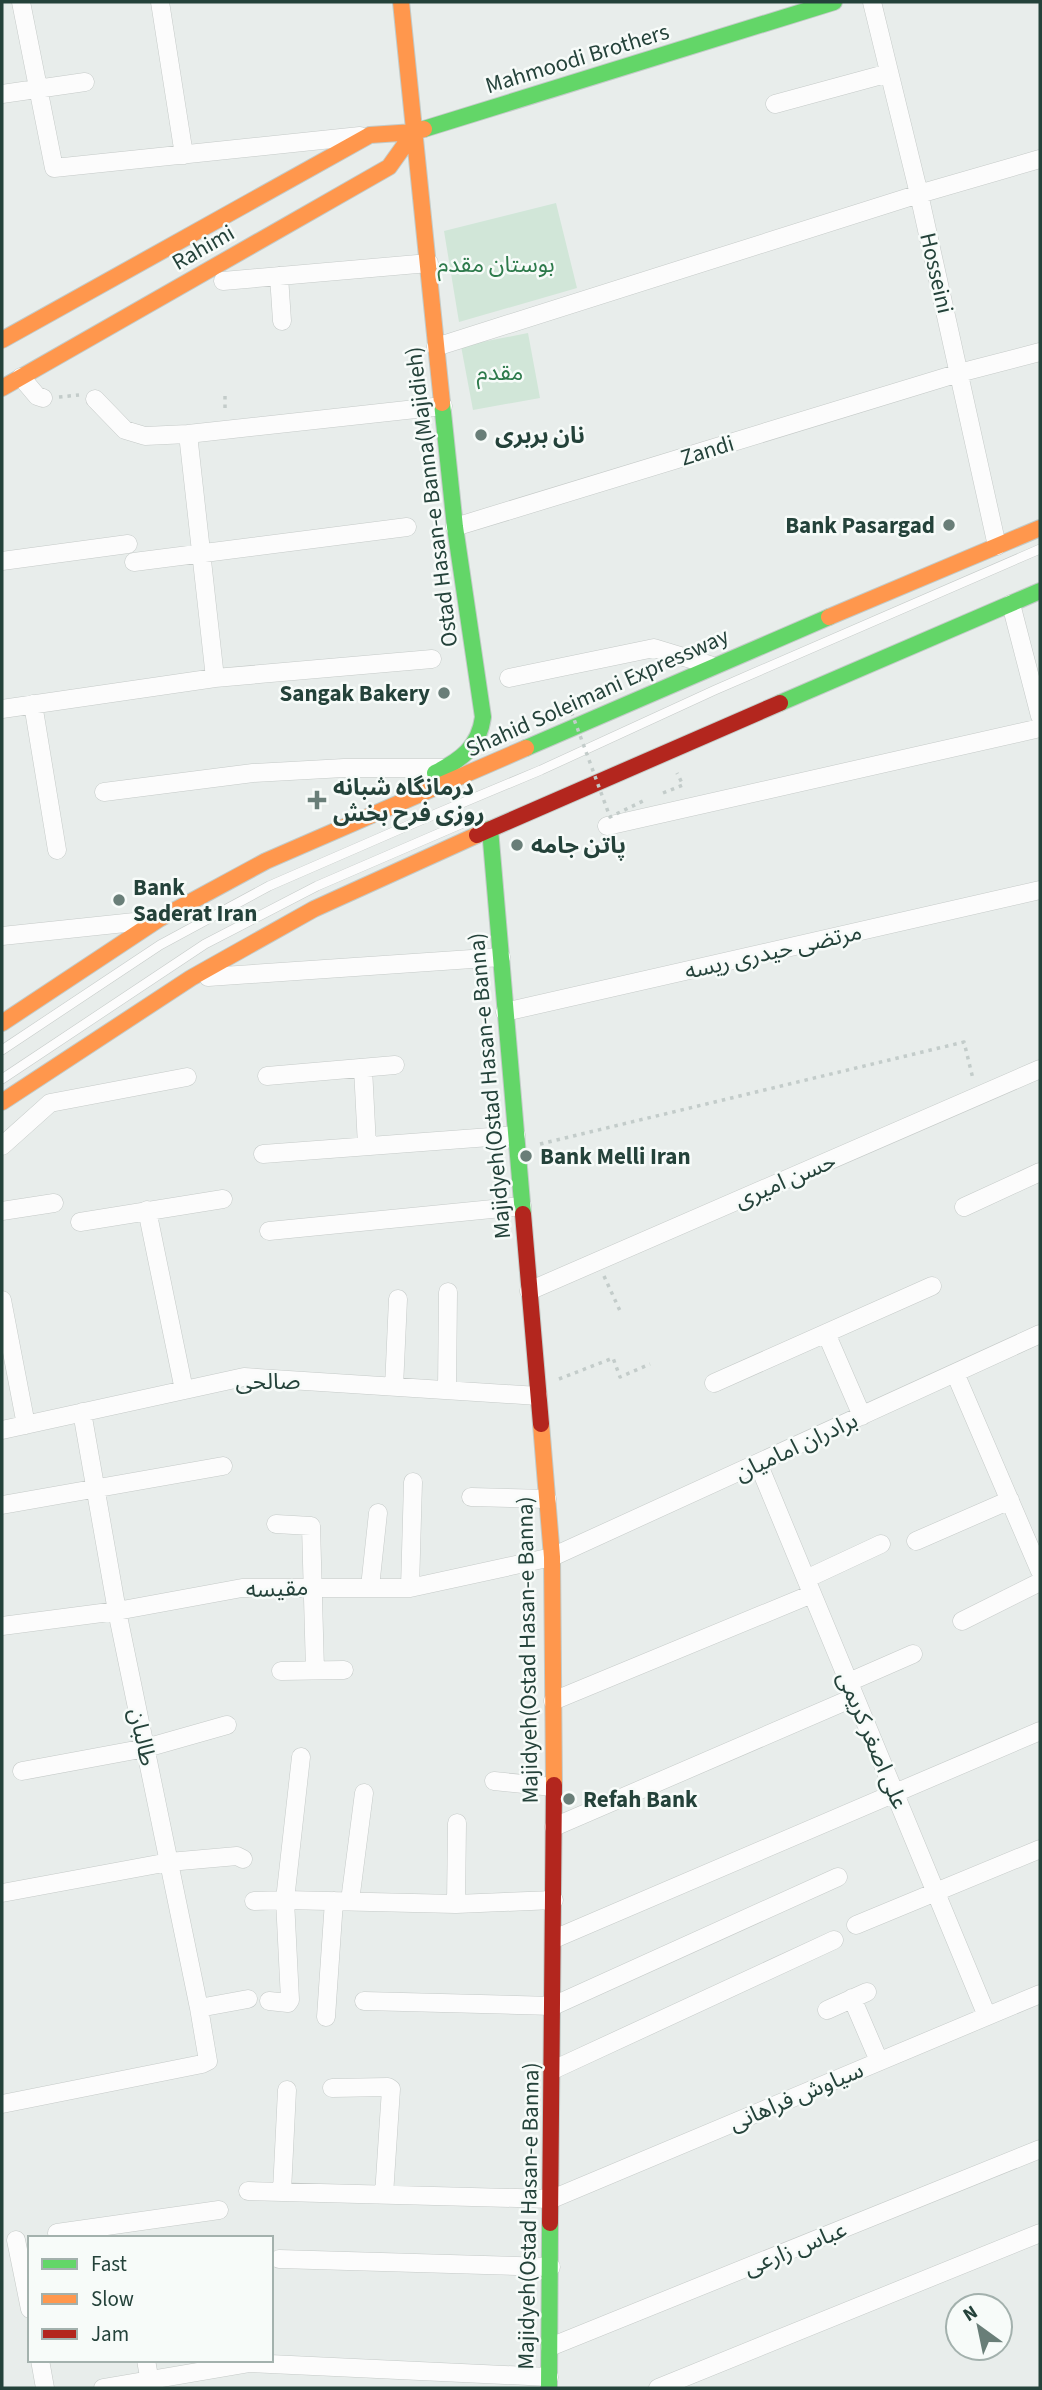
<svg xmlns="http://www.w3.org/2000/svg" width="1042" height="2390" viewBox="0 0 1042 2390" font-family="'Source Sans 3','Noto Sans Arabic',sans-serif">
<rect width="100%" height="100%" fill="#e8edeb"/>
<path fill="#d1e6d8" d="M556 203 577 288 459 322 444 231Z
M528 333 540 398 473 410 461 346Z"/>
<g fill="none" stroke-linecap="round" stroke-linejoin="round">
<g stroke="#c5cac8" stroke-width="10">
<path id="lane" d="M2 1050 160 945 269 886 407 826 541 770 715 690 1040 549
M2 1079 205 944 317 886 477 817"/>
</g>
<g stroke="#c5cac8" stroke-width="19">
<path id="street" d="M21 2 54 168 360 136
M160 2 184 155
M872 2 919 194 997 546
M2 94 85 82
M775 104 889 73
M279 276 282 321
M223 281 429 263
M436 347 919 194 1040 159
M21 377 37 396 43 398
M95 399 125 430 145 436 188 434 443 406
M188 434 215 678
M455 527 959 373 1040 352
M2 561 128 544
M134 562 407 527
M1011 604 1040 716
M509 678 654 648 710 665
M33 704 57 850
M2 709 215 678 432 659
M104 792 253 773 344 768H445
M607 826 1040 728
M2 936 144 921
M208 977 501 957
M505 1012 1040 890
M363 1068 367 1146
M267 1076 395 1065
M2 1146 50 1103 187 1077
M263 1154 516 1135
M964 1207 1040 1172
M147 1210 184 1390
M2 1211 54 1203
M80 1222 223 1199
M269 1231 522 1206
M529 1291 1040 1069
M2 1300 26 1425
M826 1333 862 1416
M955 1373 1040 1571
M714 1383 932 1286
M394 1387 398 1299
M447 1390 448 1292
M2 1430 244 1377 538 1396
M758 1463 987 2016
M471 1497 547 1499
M2 1505 223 1466
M276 1524 311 1526 315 1670
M916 1541 1010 1500
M806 1579 881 1544
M370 1587 378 1513
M410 1588 413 1482
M962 1621 1040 1582
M2 1626 117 1611 242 1588H410L552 1557 1040 1334
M281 1671 344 1670
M849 1682 913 1654
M553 1701 812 1594
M22 1771 146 1748 227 1725
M494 1781 553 1787
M554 1827 855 1697
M2 1893 169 1862 237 1856 243 1859
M254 1901 285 1900 456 1904 554 1900
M350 1901 364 1793
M456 1904 457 1823
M856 1925 1040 1849
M554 1939 1040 1731
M852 1998 879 2061
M269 2001 288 2003 290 2000 285 1900 301 1757
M364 2001 553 2006 838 1877
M199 2008 248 1999
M827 2010 867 1992
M326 2017 334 1901
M553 2070 834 1940
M332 2088 388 2087 391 2089 384 2195
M2 2104 202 2064 208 2061 199 2008 117 1611 82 1412
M248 2191 552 2199 1040 1994
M282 2191 287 2090
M57 2233 219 2210
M16 2240 30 2309
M279 2259 551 2267
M550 2347 1040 2149
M40 2360 45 2388
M146 2360 151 2388
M103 2388 250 2363 549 2377
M658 2388 1040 2233"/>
</g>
<g stroke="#c3cbc8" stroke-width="18">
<path id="fast" d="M424 129 834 2
M780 703 1040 591
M526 748 829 617
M435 773C461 760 479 747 483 717L455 527 442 403
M490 829 523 1214
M549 2388 550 2223"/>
</g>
<g stroke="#c3cbc8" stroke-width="18">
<path id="slow" d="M401 2 442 403
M2 340 370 135 414 132 424 129
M2 388 389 167 414 132
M829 617 1040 528
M2 1023 159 919 266 861 526 748
M2 1102 191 978 314 909 477 835
M541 1424 552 1557 554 1785"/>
</g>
<g stroke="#c3cbc8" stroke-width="18">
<path id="jam" d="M477 835 780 703
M523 1214 541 1424
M550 2223 554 1785"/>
</g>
<path stroke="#c3ccca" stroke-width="3.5" stroke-dasharray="3.5 5" stroke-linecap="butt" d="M225 396V413
M59 397 79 395
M663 793 683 785 677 773
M540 1144 964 1042 973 1079
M604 1276 621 1313
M559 1379 613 1358 620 1377 650 1364"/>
<use href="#lane" stroke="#fcfcfc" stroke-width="9"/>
<use href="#street" stroke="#fcfcfc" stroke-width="18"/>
<use href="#fast" stroke="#63d668" stroke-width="16"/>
<use href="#slow" stroke="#ff974d" stroke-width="16"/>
<use href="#jam" stroke="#b3261e" stroke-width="16"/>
<path stroke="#c3ccca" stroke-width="3.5" stroke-dasharray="3.5 5" stroke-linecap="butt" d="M557 718 571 711 610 817 645 800"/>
</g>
<g fill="#697e78" stroke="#f7fbf9" stroke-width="2.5">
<circle cx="481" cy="435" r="7"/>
<circle cx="949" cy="525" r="7"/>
<circle cx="444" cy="693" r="7"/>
<path d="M313.5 789.5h7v7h7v7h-7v7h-7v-7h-7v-7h7z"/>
<circle cx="517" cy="845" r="7"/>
<circle cx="119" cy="900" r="7"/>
<circle cx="526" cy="1156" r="7"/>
<circle cx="569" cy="1799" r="7"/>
</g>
<g text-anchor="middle" stroke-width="5" stroke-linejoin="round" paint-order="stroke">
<g font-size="23" fill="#24423a" stroke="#f7fbf9">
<text transform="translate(577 58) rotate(-17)" y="8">Mahmoodi Brothers</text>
<text transform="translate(203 247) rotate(-30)" y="8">Rahimi</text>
<text transform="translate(937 273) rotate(77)" y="8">Hosseini</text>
<text transform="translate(707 450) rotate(-17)" y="8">Zandi</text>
<text transform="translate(431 497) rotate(-97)" y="8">Ostad Hasan-e Banna(Majidieh)</text>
<text transform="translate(597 692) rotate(-24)" y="8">Shahid Soleimani Expressway</text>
<text transform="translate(773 951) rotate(-13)" y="8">مرتضی حیدری ریسه</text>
<text transform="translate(489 1086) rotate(-95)" y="8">Majidyeh(Ostad Hasan-e Banna)</text>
<text transform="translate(785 1180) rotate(-23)" y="8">حسن امیری</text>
<text x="268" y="1389">صالحی</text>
<text transform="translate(796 1446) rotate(-25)" y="8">برادران امامیان</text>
<text transform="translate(277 1588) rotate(-2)" y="8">مقیسه</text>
<text transform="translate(527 1650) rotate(-91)" y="8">Majidyeh(Ostad Hasan-e Banna)</text>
<text transform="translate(143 1737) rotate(78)" y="8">طالبان</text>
<text transform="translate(873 1740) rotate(67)" y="8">علی اصغر کریمی</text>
<text transform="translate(796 2096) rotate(-23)" y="8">سیاوش فراهانی</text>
<text transform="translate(528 2216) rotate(-89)" y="8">Majidyeh(Ostad Hasan-e Banna)</text>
<text transform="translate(795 2248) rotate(-22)" y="8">عباس زارعی</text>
</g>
<g font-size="23" fill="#2d7a4b" stroke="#f7fbf9">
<text x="496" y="272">بوستان مقدم</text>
<text x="500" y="380">مقدم</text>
</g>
<g font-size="23" font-weight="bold" fill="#24423a" stroke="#f7fbf9" text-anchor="start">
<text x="495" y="443">نان بربری</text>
<text x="935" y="533" text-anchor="end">Bank Pasargad</text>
<text x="430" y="701" text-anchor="end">Sangak Bakery</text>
<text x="333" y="795">درمانگاه شبانه<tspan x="333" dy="26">روزی فرح بخش</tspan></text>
<text x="531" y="853">پاتن جامه</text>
<text x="133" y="895">Bank<tspan x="133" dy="26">Saderat Iran</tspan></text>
<text x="540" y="1164">Bank Melli Iran</text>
<text x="583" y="1807">Refah Bank</text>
</g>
</g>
<rect width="1042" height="2390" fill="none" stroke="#24423a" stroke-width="7"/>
<rect x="28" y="2236" width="245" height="126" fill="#f7fbf9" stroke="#a3b1ad" stroke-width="2"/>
<rect x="42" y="2259" width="35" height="10" fill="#63d668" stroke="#a3b1ad" stroke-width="2"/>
<text x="91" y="2271" font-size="21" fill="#24423a">Fast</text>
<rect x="42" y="2294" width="35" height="10" fill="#ff974d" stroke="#a3b1ad" stroke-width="2"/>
<text x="91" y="2306" font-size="21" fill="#24423a">Slow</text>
<rect x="42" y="2329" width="35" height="10" fill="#b3261e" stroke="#a3b1ad" stroke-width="2"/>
<text x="91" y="2341" font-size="21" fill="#24423a">Jam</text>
<g transform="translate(979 2327) rotate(327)"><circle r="33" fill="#f7fbf9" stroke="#a3b1ad" stroke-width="2"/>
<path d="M0-5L12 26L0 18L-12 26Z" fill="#697e78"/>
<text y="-10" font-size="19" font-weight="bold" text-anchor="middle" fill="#24423a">N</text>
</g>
</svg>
